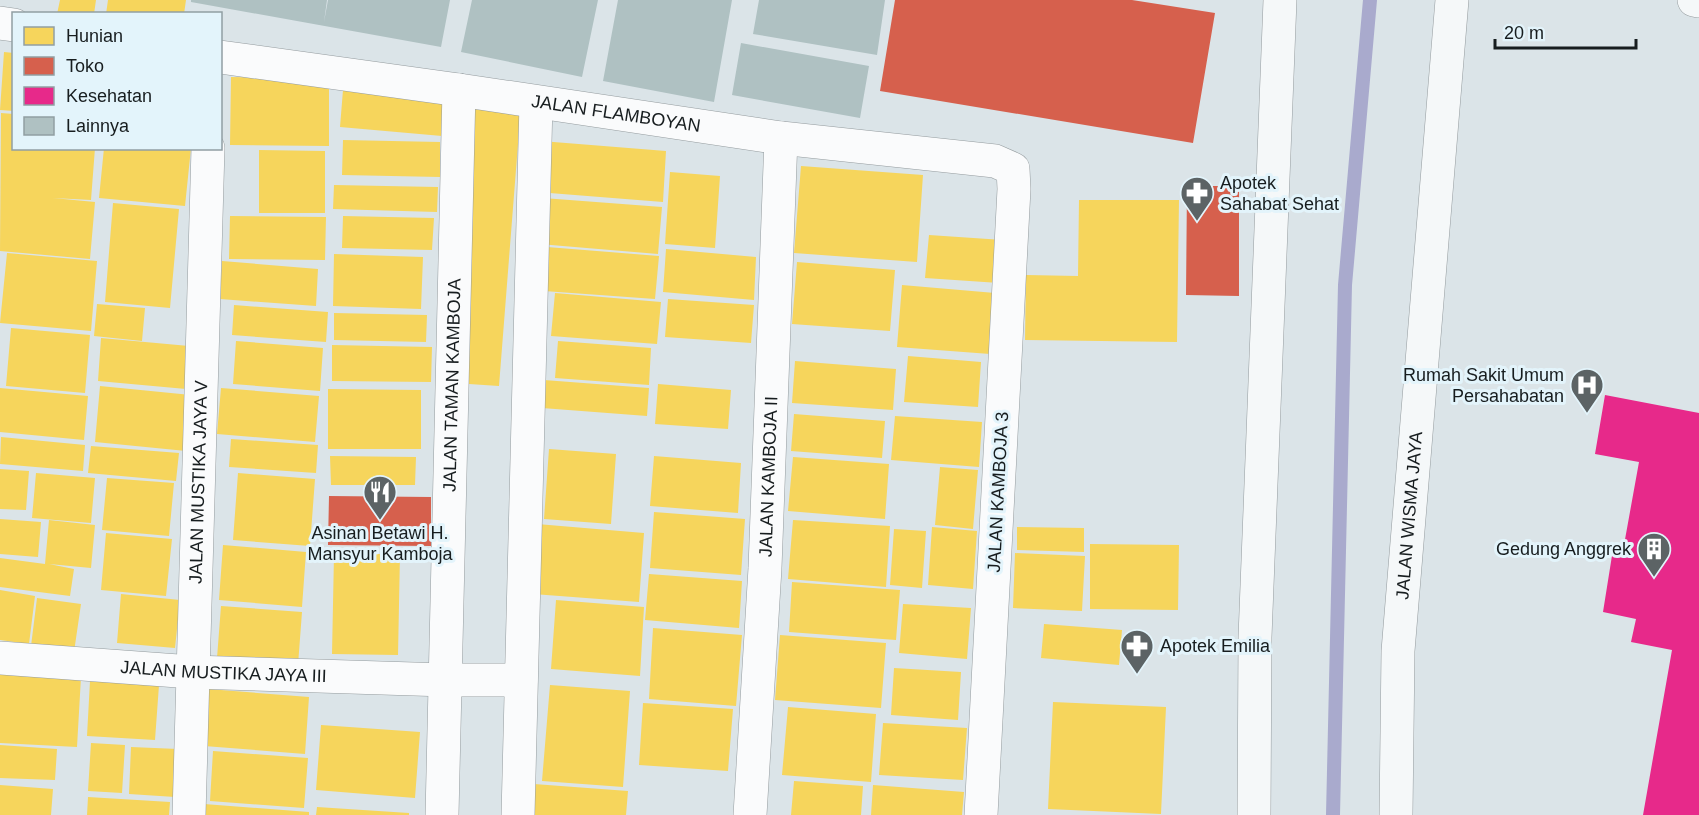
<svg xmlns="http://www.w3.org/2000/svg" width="1699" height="815" viewBox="0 0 1699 815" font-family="Helvetica,sans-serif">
<rect width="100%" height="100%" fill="#dbe4e8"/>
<path fill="#f6d55c" d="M60 0H96L94 14H57Z
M108 0H186L184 14H106Z
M4 52 14 53V111L0 110Z
M231 77 329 79V146L230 145Z
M343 90 445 99 442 136 340 127Z
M475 102 521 106 499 386 454 383Z
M1 113 14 114V148H95L91 200 53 198 95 202 90 259 0 251Z
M343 140 440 142V177L342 175Z
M541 141 666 151 663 202 537 192Z
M104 148H191L185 206 99 198Z
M259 150 325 151V213H259Z
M801 166 923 175 917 262 794 253Z
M670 172 720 176 715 248 665 244Z
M334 185 438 187 437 212 333 209Z
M543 198 662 207 658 254 539 244Z
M1079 200H1179L1177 342 1025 340 1026 275 1078 276Z
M113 203 179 209 170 308 105 302Z
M230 216 326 217 325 260 229 259Z
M343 216 434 218 432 250 342 248Z
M929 235 1003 240 999 283 925 278Z
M547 247 659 256 655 299 544 291Z
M666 249 756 257 754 300 663 292Z
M7 253 97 261 91 331 0 323Z
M334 254 423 257 421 309 333 306Z
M222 261 318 269 316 306 220 299Z
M797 262 895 270 890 331 792 324Z
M902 285 995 293 990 354 897 347Z
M555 293 661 302 657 344 551 336Z
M668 299 754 305 751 343 665 337Z
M97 304 145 308 142 341 94 336Z
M234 305 328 312 326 342 232 335Z
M334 313 427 315 426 342 334 340Z
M11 328 90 335 85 393 6 386Z
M101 338 189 346 186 389 98 381Z
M236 341 323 348 320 391 233 384Z
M558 341 651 348 649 385 555 378Z
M332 345 432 347 431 382 332 381Z
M908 356 981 362 978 407 904 402Z
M795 361 896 369 893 410 792 403Z
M544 380 649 388 647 416 542 408Z
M658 384 731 390 728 429 655 424Z
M100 386 191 395 186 451 95 442Z
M0 388 88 396 84 440 0 432Z
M221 388 319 396 315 442 217 434Z
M328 389 421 390V449H328Z
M794 414 885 421 882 458 791 451Z
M895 416 982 422 979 467 891 460Z
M1 437 85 445 83 471 0 464Z
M231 439 318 445 316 473 229 467Z
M91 446 179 453 176 481 88 473Z
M549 449 616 454 611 524 544 519Z
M330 456 416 457 415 485H331Z
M654 456 741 463 738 513 650 506Z
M793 457 889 464 885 519 788 511Z
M940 467 978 470 973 529 935 525Z
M0 469 29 471 26 510 0 509Z
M36 473 95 478 91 523 32 518Z
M238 473 315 479 310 546 233 540Z
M107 478 174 483 169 536 102 530Z
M654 512 745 519 741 575 650 568Z
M0 519 41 522 38 557 0 554Z
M49 520 95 525 91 568 49 564 74 569 70 596 0 587V558L45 564Z
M793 520 890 526 886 587 788 579Z
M537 524 644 533 639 602 533 594Z
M932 527 977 531 973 589 928 585Z
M1017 527 1084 528V552L1017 550Z
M894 529 926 531 922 588 890 585Z
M106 533 172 539 166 596 101 590Z
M1090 544 1179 545 1178 610 1090 609Z
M223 545 306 552 302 607 219 600Z
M1015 553 1085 556 1082 611 1013 608Z
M334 554H400L398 655 332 654Z
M649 574 742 581 739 628 645 620Z
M792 582 900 590 896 640 789 632Z
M0 590 35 596 29 644 0 640Z
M121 594 180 600 175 648 117 643Z
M37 598 81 604 74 652 31 646Z
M556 600 644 607 640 676 551 669Z
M903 604 971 608 967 659 899 653Z
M221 606 302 612 298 665 217 658Z
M1044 624 1122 630 1119 665 1041 658Z
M653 628 742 635 736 706 649 699Z
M780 635 886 643 881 708 775 700Z
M894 668 961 672 958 720 891 715Z
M0 672 81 677 77 747 0 743Z
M90 681 159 685 155 740 87 736Z
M550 685 630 691 623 787 542 781Z
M208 689 309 697 305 754 204 746Z
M1053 702 1166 707 1161 814 1048 809Z
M643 703 733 709 728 771 639 765Z
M788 707 876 714 871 782 782 775Z
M883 723 967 728 963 780 879 775Z
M321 725 420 732 415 798 316 790Z
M91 743 125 745 122 793 88 791Z
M0 745 57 749 55 780 0 778Z
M131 747 178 749 175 797 129 794Z
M213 751 308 758 304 808 210 801Z
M794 781 863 786 861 815H791Z
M534 784 628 791 626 815H532Z
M0 785 53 789 51 815H0Z
M873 785 964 792 962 815H871Z
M88 797 170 802 169 815H87Z
M204 804 309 812V815H203Z
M317 807 409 813V815H316Z"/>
<path fill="#d6604d" d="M895 0H1132L1215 13 1193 143 880 91Z
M1187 186H1239V296L1186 295Z
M329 496 431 497V546L328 545Z"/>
<path fill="#e7298a" d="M1605 395 1699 413V815H1643L1672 650 1631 642 1636 619 1603 612 1614 543 1624 545 1639 462 1595 454Z"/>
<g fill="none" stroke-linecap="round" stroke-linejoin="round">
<path stroke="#a9aacd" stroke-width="14" d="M1333 815 1345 285 1370 0"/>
</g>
<path fill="#afc1c2" d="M191 0H327L324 22 328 0H450L441 47 191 2Z
M472 0H598L582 77 461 52Z
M618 0H732L714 102 603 81Z
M759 0H885L877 55 753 34Z
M741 43 869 66 860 118 732 95Z"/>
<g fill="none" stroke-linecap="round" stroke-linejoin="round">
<g stroke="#949b9e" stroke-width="34">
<g id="street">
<path d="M0 23 14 25"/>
<path id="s1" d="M220 57 459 90 781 138 995 161 1013 169 1014 189 981 815"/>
<path id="s2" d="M0 658 192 672 446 680H521"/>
<path id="s3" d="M189 815 208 148"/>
<path id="s4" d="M442 815 459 90"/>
<path d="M518 815 536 103"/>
<path id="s5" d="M750 815 765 568 781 138"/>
</g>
</g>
<g stroke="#949b9e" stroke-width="34">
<g id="secondary">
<path d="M1694 0 1699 1"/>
<path d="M1254 815 1255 637 1280 0"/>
<path id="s6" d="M1396 815 1398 651 1452 0"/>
</g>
</g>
<use href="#street" stroke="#fafbfc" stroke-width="33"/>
<use href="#secondary" stroke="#f5f8f9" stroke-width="33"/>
</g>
<defs>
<g id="pharmacy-pin" transform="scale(1.725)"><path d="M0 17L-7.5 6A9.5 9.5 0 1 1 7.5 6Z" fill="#5c6365" stroke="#e3f4fb"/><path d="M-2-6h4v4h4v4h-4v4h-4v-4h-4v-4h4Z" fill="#fff"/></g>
<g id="hospital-pin" transform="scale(1.725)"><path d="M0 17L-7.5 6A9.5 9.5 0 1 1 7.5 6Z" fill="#5c6365" stroke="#e3f4fb"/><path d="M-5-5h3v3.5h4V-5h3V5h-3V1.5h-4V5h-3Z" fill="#fff"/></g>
<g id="restaurant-pin" transform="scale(1.725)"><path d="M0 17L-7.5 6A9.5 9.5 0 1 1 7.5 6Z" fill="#5c6365" stroke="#e3f4fb"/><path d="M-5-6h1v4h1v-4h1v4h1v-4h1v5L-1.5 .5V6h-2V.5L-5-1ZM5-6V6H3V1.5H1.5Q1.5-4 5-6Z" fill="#fff"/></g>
<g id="building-pin" transform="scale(1.725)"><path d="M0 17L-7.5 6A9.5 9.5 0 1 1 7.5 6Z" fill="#5c6365" stroke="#e3f4fb"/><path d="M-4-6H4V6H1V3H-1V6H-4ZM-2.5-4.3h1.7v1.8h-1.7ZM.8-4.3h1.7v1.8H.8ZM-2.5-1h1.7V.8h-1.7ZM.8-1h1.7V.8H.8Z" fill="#fff"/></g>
</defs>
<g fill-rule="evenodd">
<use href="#pharmacy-pin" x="1197" y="193"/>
<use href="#hospital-pin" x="1587" y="385"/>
<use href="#restaurant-pin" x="380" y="492"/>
<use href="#building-pin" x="1654" y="549"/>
<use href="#pharmacy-pin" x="1137" y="646"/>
</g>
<g text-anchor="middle" stroke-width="6" stroke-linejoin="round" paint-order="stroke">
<g font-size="18" fill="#171d1f" stroke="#e3f4fb">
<text dy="6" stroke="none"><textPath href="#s1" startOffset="400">JALAN FLAMBOYAN</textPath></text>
<text dy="6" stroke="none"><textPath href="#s4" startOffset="430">JALAN TAMAN KAMBOJA</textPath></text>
<text dy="6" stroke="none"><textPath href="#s5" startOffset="339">JALAN KAMBOJA II</textPath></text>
<text dy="6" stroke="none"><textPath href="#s3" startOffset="333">JALAN MUSTIKA JAYA V</textPath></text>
<text transform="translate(998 492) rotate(-87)" y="6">JALAN KAMBOJA 3</text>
<text dy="6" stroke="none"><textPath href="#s6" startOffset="300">JALAN WISMA JAYA</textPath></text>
<text dy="6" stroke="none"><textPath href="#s2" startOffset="224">JALAN MUSTIKA JAYA III</textPath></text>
</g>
<g font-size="18" fill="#171d1f" stroke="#e3f4fb" text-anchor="start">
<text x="1220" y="189">Apotek<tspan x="1220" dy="21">Sahabat Sehat</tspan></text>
<text x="1564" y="381" text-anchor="end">Rumah Sakit Umum<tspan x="1564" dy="21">Persahabatan</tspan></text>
<text x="380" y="539" text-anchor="middle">Asinan Betawi H.<tspan x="380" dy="21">Mansyur Kamboja</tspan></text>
<text x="1631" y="555" text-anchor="end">Gedung Anggrek</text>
<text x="1160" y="652">Apotek Emilia</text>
</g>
</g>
<rect x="12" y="12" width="210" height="138" fill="#e3f4fb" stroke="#919ea3" stroke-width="1.5"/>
<rect x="24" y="27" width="30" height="18" fill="#f6d55c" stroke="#919ea3" stroke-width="1.5"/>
<text x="66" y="42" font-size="18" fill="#171d1f">Hunian</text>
<rect x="24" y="57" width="30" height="18" fill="#d6604d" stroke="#919ea3" stroke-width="1.5"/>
<text x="66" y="72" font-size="18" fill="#171d1f">Toko</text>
<rect x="24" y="87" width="30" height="18" fill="#e7298a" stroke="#919ea3" stroke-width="1.5"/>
<text x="66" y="102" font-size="18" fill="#171d1f">Kesehatan</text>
<rect x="24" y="117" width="30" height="18" fill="#afc1c2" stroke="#919ea3" stroke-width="1.5"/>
<text x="66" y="132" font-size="18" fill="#171d1f">Lainnya</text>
<path d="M1495 39v9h141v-9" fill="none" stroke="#171d1f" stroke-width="3"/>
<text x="1504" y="39" font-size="18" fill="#171d1f" stroke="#e3f4fb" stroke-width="4.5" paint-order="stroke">20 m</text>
</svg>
